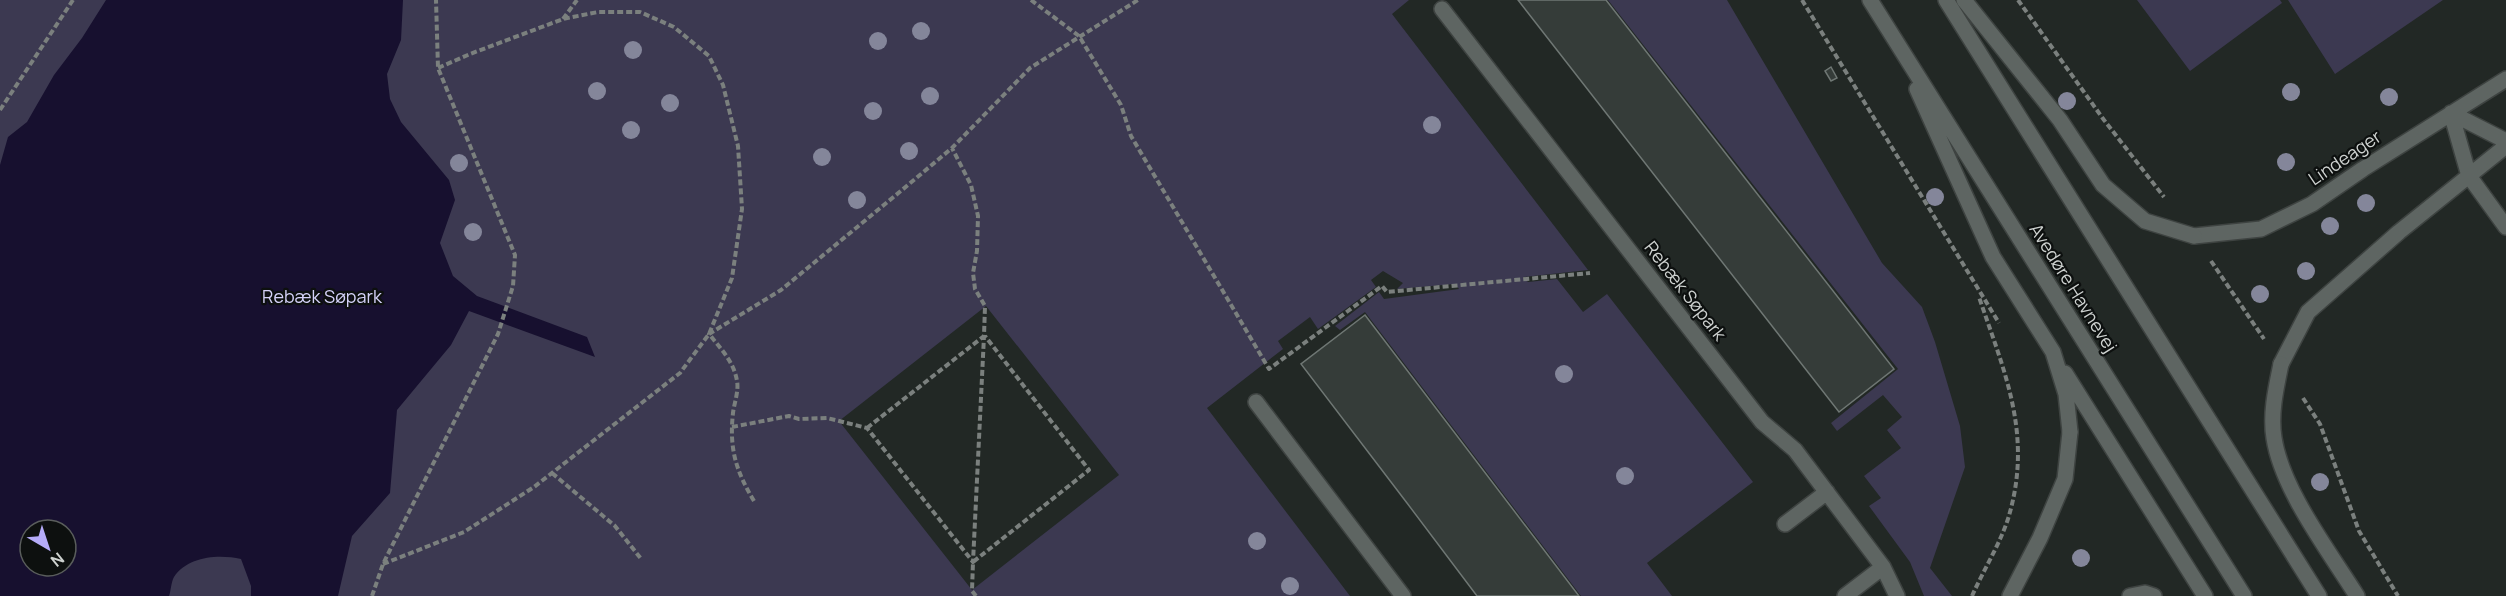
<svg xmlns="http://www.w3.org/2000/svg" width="2506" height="596" viewBox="0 0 2506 596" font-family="Manrope,sans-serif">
<rect width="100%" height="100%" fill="#222825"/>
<path fill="#3c3951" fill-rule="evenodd" d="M0 0H1409L1392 14 1588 270 1523 277 1528 282 1557 279 1583 312 1607 294 1753 482 1647 563 1672 596H1581L1365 312 1340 330 1335 326 1379 292 1384 299 1459 289 1455 284 1397 289 1403 283 1383 271 1371 280 1376 287 1318 329 1310 317 1278 341 1283 349 1207 408 1350 596H0ZM986 306 1119 475 972 590 839 421ZM30 530H66V566H30Z
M1608 0H1727L1882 263 1922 307 1935 342 1960 426 1965 467 1930 568 1952 596H1924L1910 562 1869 506 1881 498 1864 476 1901 448 1887 430 1902 417 1883 395 1837 431 1831 423 1898 369Z
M2137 0H2280L2282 3 2190 71Z
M2288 0H2443L2335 74Z"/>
<path fill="#17102f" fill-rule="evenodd" d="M106 0H403L401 40 387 74 390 99 401 122 449 180 455 200 440 243 453 276 477 296 587 337 595 357 469 311 451 345 397 410 390 493 352 536 338 596H251V586L241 559C219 554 188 556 174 577 171 582 171 591 169 596H0V165L8 137 27 122 54 75 82 38ZM30 530H66V566H30Z"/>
<path fill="#353c39" stroke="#6f7774" stroke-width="1.5" d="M1518 0H1606L1894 369 1839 412Z
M1831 67 1837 78 1831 81 1825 71Z
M1365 315 1579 596H1477L1407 503 1301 364Z"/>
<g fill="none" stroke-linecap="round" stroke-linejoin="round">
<g stroke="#3e4341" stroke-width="18">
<path id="service" d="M1442 9 1762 422 1795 450 1883 567 1897 596
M1256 402 1403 596
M1785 524 1827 492
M1845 596 1883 567"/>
</g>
<g stroke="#3e4341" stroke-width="18">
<path id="minor" d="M2451 113 2469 176 2506 227
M2451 113 2506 141
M2194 236 2261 229 2312 204 2363 169 2506 79
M2281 364 2308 312 2399 232 2506 146
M2010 596 2040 538 2065 479 2070 432
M2130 596 2145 593 2154 596"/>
</g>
<g stroke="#3e4341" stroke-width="18">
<path id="tertiary" d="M1870 0 2244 596
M1946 0 2319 596
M1964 0 2060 120 2103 185 2145 221 2194 236
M1917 89 1993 257 2053 352 2066 394 2070 432
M2281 364C2276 388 2270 414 2274 438 2282 490 2329 551 2357 596
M2065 373 2205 596"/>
</g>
<path stroke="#7b807e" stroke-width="4" stroke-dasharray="6 3" stroke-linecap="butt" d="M1031 0 1079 36 1121 105 1131 136 1269 369 1382 286 1387 292 1590 273
M1802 0 1999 323
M2018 0 2104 120 2164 197
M563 19 577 0
M0 110 73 0
M2211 261 2264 339
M2303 398 2320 424 2359 531 2398 596
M732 427 789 416 799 419 827 418 867 428 973 562 984 336
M867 428 984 336 985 306 975 289 973 273 977 251 978 216 971 185 952 148
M552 473 615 526 642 560
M754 501C736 471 729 449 733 413 734 404 739 391 737 381 734 362 721 349 709 334L781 290 902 190 952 148 1030 68 1138 0
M383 564 464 532 534 487 680 373 709 334 732 278 742 209 738 146 723 85 709 56 674 27 640 12H598L563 19 470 54 438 68
M372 596 383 564 498 334 513 286 515 255 438 68 436 0
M976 596 972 591 973 562 1089 470 985 336
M1972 596C1984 569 2003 539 2010 512 2032 432 2004 371 1979 297"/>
<use href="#service" stroke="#5e6562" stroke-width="15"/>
<use href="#minor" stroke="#5e6562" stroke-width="15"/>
<use href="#tertiary" stroke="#5e6562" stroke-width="15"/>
</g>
<g fill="#84869a">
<circle cx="921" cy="31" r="9"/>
<circle cx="878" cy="41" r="9"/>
<circle cx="633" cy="50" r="9"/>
<circle cx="597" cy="91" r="9"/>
<circle cx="2291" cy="92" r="9"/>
<circle cx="930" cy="96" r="9"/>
<circle cx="2389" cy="97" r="9"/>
<circle cx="2067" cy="101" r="9"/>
<circle cx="670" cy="103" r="9"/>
<circle cx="873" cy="111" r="9"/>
<circle cx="1432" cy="125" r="9"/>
<circle cx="631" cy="130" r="9"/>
<circle cx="909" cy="151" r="9"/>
<circle cx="822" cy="157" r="9"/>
<circle cx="2286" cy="162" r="9"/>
<circle cx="459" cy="163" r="9"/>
<circle cx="1935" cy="197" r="9"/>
<circle cx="857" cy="200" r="9"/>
<circle cx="2366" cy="203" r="9"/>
<circle cx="2330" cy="226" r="9"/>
<circle cx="473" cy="232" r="9"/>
<circle cx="2306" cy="271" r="9"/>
<circle cx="2260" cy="294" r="9"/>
<circle cx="1564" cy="374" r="9"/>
<circle cx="1625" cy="476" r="9"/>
<circle cx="2320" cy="482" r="9"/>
<circle cx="1257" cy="541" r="9"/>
<circle cx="2081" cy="558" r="9"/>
<circle cx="1290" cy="586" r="9"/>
</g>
<g text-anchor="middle" stroke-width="4.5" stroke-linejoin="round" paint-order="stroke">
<g font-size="18" fill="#ced2d0" stroke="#0d100f">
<text transform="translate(2345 158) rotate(-34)" y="6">Lindeager</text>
<text transform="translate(2073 288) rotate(58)" y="6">Avedøre Havnevej</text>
<text transform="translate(1685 291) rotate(52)" y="6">Rebæk Søpark</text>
</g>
<g font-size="18" fill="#d5d2f9" stroke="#0d100f">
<text x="322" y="303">Rebæk Søpark</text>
</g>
</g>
<g transform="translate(48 548) rotate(141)"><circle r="28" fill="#0d100f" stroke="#5a5e5c" stroke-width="1.5"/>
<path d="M0-4.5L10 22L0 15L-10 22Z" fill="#b5acf8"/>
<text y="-9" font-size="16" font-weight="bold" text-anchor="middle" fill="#ced2d0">N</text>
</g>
</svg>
